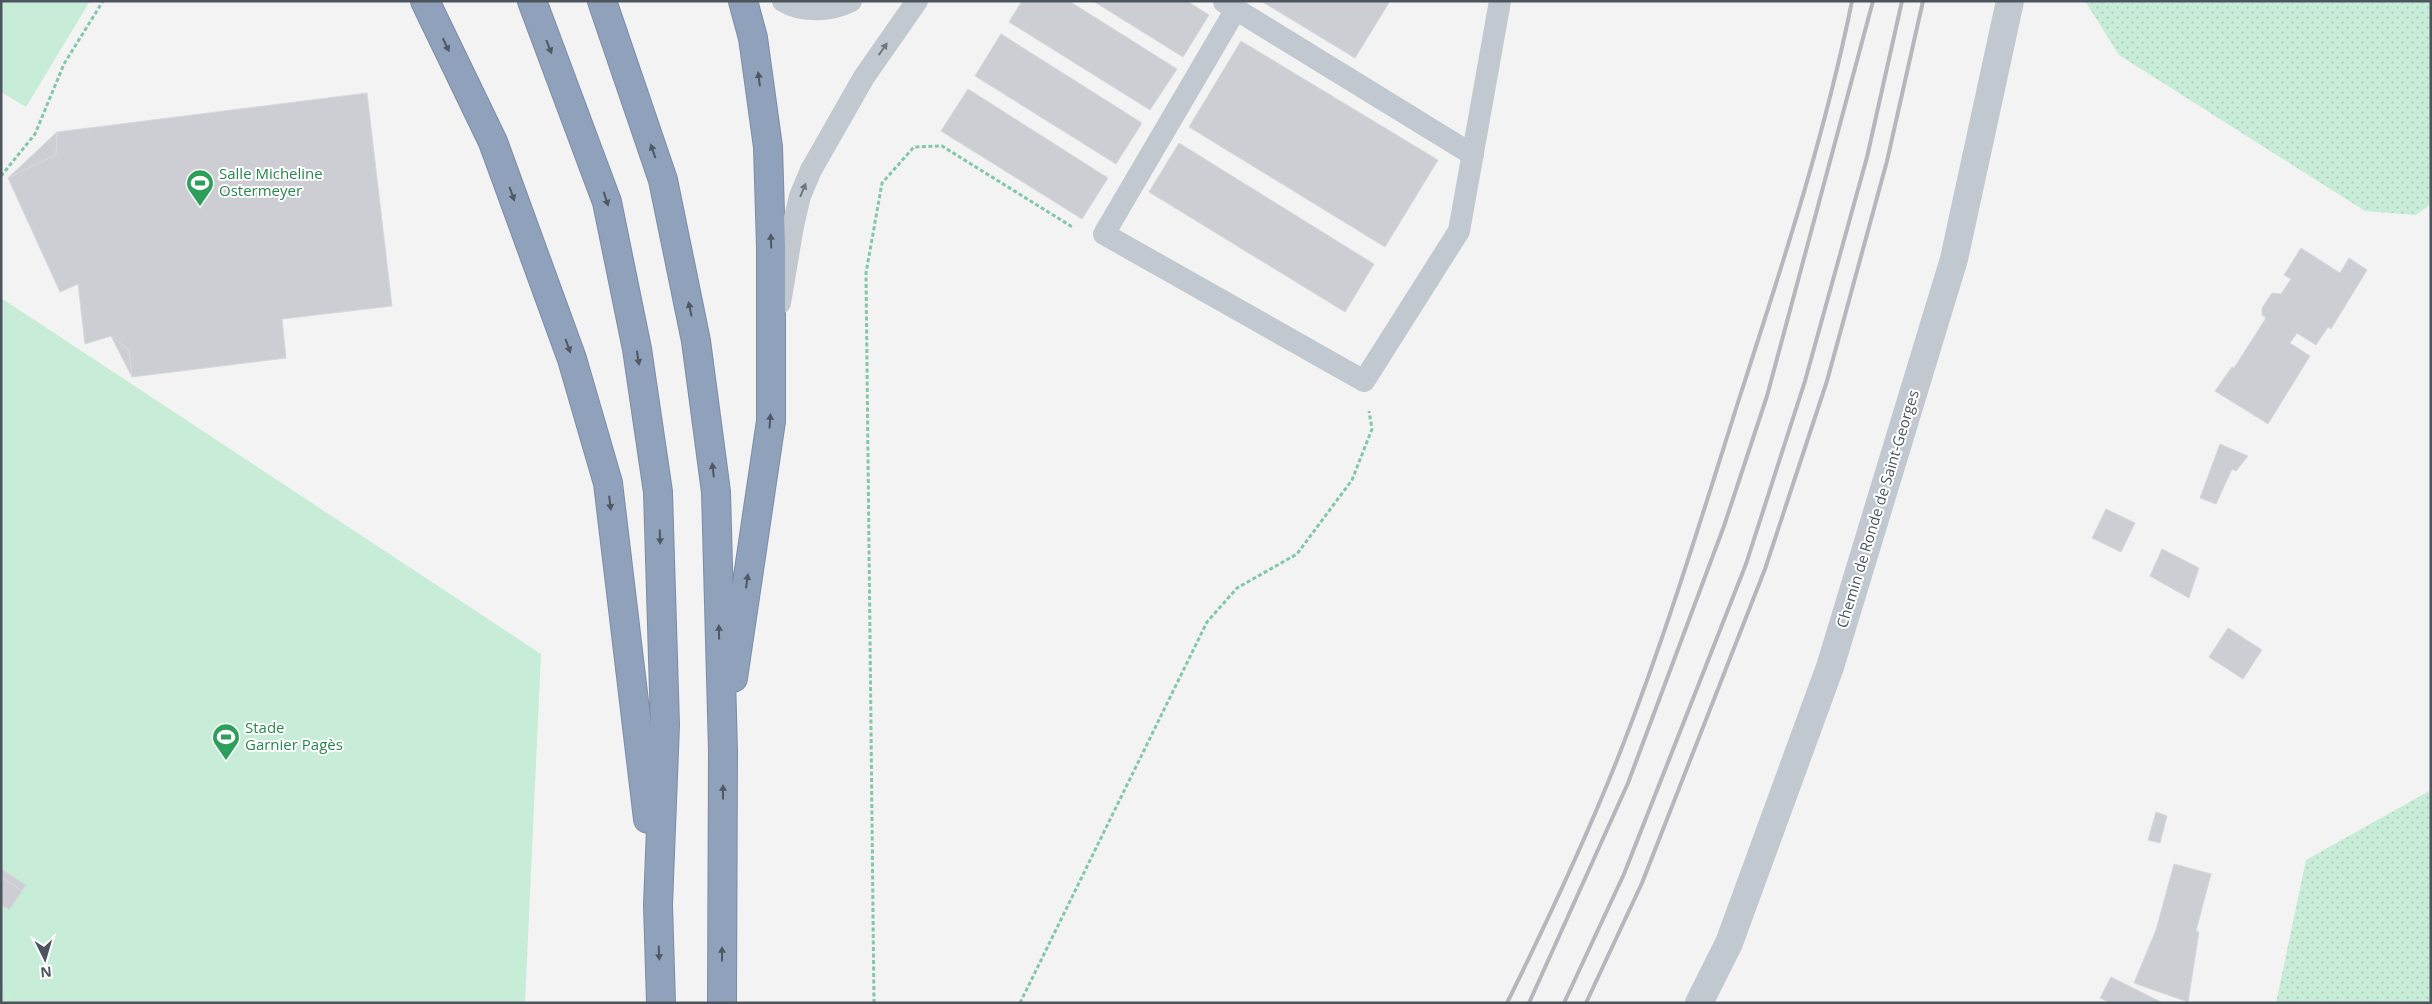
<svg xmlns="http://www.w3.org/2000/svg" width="2432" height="1004" viewBox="0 0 2432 1004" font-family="'Open Sans',sans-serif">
<defs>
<pattern id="green-dots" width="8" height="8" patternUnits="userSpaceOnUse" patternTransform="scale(1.25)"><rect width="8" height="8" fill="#c7ecd8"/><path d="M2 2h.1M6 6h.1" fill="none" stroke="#adccbc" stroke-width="1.8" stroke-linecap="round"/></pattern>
<pattern id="cemetery-stones" width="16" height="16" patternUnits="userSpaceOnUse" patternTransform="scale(1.25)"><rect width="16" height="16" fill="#c7ecd8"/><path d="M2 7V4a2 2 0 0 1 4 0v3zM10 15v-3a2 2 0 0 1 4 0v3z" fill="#adccbc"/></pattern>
</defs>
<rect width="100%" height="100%" fill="#f4f3f3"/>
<path fill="url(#green-dots)" d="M2085 1H2431V204L2416 215 2365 211 2119 55Z
M2431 790V1003H2276L2306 860Z"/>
<path fill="url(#cemetery-stones)" d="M1 987 11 993 5 1003H1Z"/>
<path fill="#c7ecd8" d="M1 1H90L26 107 1 92Z
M1 298 541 654 525 1003H5L11 993 1 987Z"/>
<path fill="#cdced4" stroke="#d7d8dd" d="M1022 1H1069L1177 69 1150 110 1009 22Z
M1093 1H1187L1209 15 1183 57Z
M1261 1H1390L1355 58Z
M1001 34 1142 123 1116 164 975 76Z
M1241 41 1438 160 1385 247 1189 127Z
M968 89 1108 178 1082 219 941 131Z
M367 93 392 306 282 319 286 358 132 377 129 350 111 336 85 344 78 284 60 292 8 178 56 155 57 132Z
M57 132 56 155 8 178Z
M1179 143 1374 264 1345 312 1149 192Z
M2301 248 2340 273 2349 258 2367 270 2331 329 2328 327 2316 345 2297 333 2290 343 2310 356 2268 424 2215 391 2232 367 2234 368 2266 318 2262 315V308L2272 293 2281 294 2291 279 2284 275Z
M111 336 129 350 132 377Z
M2220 444 2248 456 2236 471 2232 469 2216 504 2200 498Z
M2106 509 2135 523 2121 552 2092 538Z
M2162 549 2199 568 2189 598 2150 576Z
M2228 628 2262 650 2243 679 2209 657Z
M2156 812 2167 816 2160 843 2148 840Z
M2174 864 2211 874 2196 931 2199 932 2188 1002 2134 983 2156 930Z
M1 869 26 885 22 891 1 877Z
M1 877 22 891 9 910 1 905Z
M2111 977 2163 1003H2110L2100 998Z"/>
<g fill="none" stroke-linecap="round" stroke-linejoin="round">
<g stroke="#7b8ca7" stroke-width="30">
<path id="highway" d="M425 1 493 142 572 359 608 483 648 819
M532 1 607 202 637 349 658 492 665 725 658 905 661 1003
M602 1 663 180 696 341 716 492 723 751 722 1003
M733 678 771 421V247L768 147 753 38 743 1"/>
</g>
<path stroke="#82c7aa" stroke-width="3" stroke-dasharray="4 2.5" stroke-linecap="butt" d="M1 176 35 134 64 64 103 1
M874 1003 866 273 882 183 914 147 942 146 1074 228
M1020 1003 1207 622 1237 588 1297 554 1352 480 1372 429 1369 411"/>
<path stroke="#c2c8cf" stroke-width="22" d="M783 1C802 13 832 11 851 1
M1224 2 1473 155
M1236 9 1104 234 1364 381 1459 231 1500 1
M780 303 793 226 800 196 811 170 864 77 917 1"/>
<path stroke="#c2c8cf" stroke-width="28" d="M1699 1003 1729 943 1830 667 1954 259 2010 1"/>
<use href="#highway" stroke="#90a1bb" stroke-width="28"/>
<path stroke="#b5b7bc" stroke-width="4" d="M1507 1003C1547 922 1586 839 1619 755 1665 638 1702 516 1740 396 1782 266 1825 135 1852 1
M1529 1003 1628 783 1724 526 1767 396 1873 1
M1564 1003 1624 874 1746 564 1805 381 1867 157 1902 1
M1586 1003 1642 883 1765 569 1827 381 1887 161 1923 1"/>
</g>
<defs><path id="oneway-solid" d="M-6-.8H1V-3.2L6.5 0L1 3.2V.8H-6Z" transform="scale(1.25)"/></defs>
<g fill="#4f5863">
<use href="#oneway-solid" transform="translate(446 45) rotate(65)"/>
<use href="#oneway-solid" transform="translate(549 47) rotate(69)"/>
<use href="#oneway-solid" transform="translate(759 79) rotate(-97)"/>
<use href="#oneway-solid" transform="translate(653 151) rotate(-109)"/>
<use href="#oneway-solid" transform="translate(512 194) rotate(70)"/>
<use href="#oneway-solid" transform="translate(606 199) rotate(72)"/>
<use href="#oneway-solid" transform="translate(771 241) rotate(-92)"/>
<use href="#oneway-solid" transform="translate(690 309) rotate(-102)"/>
<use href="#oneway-solid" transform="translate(568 346) rotate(70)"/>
<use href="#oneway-solid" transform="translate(638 358) rotate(81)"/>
<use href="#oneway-solid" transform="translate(770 421) rotate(-86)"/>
<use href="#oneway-solid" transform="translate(713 470) rotate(-97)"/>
<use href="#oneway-solid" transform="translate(610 503) rotate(83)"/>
<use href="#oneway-solid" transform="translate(660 537) rotate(88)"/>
<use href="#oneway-solid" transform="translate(747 581) rotate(-82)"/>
<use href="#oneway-solid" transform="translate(719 632) rotate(-91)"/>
<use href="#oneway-solid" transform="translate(723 792) rotate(-90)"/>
<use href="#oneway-solid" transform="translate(659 953) rotate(88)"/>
<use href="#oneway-solid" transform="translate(722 954) rotate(-90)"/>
</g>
<g fill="#6f7780">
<use href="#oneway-solid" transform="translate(883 49) rotate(-55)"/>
<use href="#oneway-solid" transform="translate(803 190) rotate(-68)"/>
</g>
<defs>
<g id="stadium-pin" transform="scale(1.4375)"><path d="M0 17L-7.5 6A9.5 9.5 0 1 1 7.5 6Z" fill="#2e9e5b" stroke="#fff"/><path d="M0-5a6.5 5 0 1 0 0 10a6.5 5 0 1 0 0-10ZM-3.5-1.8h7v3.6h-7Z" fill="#fff"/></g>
</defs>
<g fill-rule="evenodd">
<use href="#stadium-pin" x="200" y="183"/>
<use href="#stadium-pin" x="226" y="737"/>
</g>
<g text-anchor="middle" stroke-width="4" stroke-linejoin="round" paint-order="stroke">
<g font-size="15" fill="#27864d" stroke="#fff" text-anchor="start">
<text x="219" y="179">Salle Micheline<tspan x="219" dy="17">Ostermeyer</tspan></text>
<text x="245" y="733">Stade<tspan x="245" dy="17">Garnier Pagès</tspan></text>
</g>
<g font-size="15" fill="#4c545e" stroke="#fff">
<text transform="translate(1878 509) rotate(-73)" y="5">Chemin de Ronde de Saint-Georges</text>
</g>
</g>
<rect width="2432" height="1004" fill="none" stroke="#4c545e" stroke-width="5"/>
<g transform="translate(45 959) rotate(175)" stroke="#ffffff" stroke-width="4" paint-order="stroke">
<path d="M0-4L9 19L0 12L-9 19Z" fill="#4c545e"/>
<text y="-8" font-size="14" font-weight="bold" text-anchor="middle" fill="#4c545e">N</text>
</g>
</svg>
